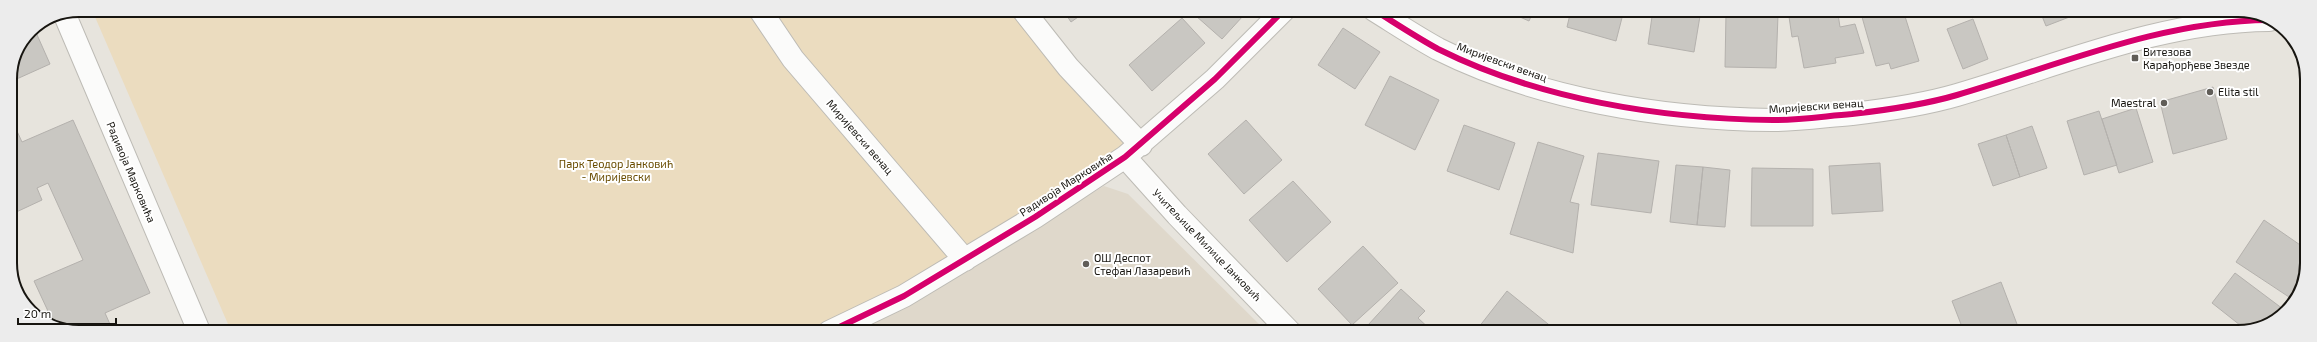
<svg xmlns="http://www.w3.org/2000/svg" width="2317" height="342" viewBox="0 0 2317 342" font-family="'Exo 2',sans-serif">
<rect width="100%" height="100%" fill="#e7e4dd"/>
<path fill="#dfd8cb" d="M1104 186 1128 194 1267 332H845L949 278Z"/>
<path fill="#ebdcbf" d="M92 10H1023L1141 145 829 332 231 331Z"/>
<path fill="#c9c7c2" stroke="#b4b1ad" d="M1063 10H1088L1071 22Z
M1201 10H1237L1243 16 1222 39 1196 16Z
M1504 10H1534L1529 21Z
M1571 10H1624L1616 41 1567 27Z
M1653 10H1701L1694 52 1648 44Z
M1788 10H1850L1838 14 1840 27 1855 24 1864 53 1835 58 1836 63 1804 68 1798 36 1792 37Z
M1860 10H1903L1919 61 1891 69 1889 63 1876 66Z
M2040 11H2085L2046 26Z
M1726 13 1778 15 1776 68 1725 67Z
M1182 18 1205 43 1152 91 1129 65Z
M1973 19 1988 59 1963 69 1947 29Z
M34 28 50 64 10 82 15 52Z
M1343 28 1380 52 1355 89 1318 65Z
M1390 76 1439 100 1415 150 1365 125Z
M2213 87 2227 139 2173 154 2160 102Z
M2136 108 2153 162 2119 173 2102 119Z
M2099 111 2117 165 2084 175 2067 121Z
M10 116 22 142 73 120 150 293 105 313 113 331H70L54 324 34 281 83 260 48 183 37 188 42 200 12 214Z
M1246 120 1282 160 1244 194 1208 154Z
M1464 125 1515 143 1499 190 1447 171Z
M2032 126 2047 168 2020 177 2006 135Z
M2006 135 2020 177 1993 186 1978 144Z
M1538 142 1584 156 1570 202 1579 204 1573 253 1510 234Z
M1598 153 1659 161 1651 213 1591 205Z
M1880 163 1883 211 1832 214 1829 166Z
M1676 165 1703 167 1697 225 1670 222Z
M1703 167 1730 170 1725 227 1697 225Z
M1752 168 1813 169V226H1751Z
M1293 181 1331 222 1287 262 1249 220Z
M2264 220 2306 249V272L2292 299 2236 262Z
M1363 246 1398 283 1352 325 1318 289Z
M2235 273 2283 309 2277 317 2245 329 2212 303Z
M2001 282 2020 332H1964L1952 301Z
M1401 289 1425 311 1418 318 1433 332H1376L1368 325Z
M1507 291 1558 332H1475Z
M1919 325 1923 332H1905Z"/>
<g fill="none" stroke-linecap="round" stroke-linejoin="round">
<g stroke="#bdbbb5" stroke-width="24">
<path id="minor" d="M760 10 793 59 965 260
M1023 10 1068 67 1141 145
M1374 10C1395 23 1416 37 1438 49 1538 99 1661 119 1773 120 1799 120 1826 116 1852 114 1887 110 1923 105 1957 95 2060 65 2160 21 2269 20
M64 13 199 331
M1125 157 1177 215 1290 332
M829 332 904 296 1035 217 1125 157 1215 79 1284 10"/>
</g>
<use href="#minor" stroke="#fbfbfa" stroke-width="22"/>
<g stroke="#fff" stroke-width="8">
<path id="cycleway" d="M1374 10C1395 23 1416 37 1438 49 1538 99 1661 119 1773 120 1799 120 1826 116 1852 114 1887 110 1923 105 1957 95 2060 65 2160 21 2269 20
M829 332 904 296 1035 217 1125 157 1215 79 1284 10"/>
</g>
<use href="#cycleway" stroke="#d6006c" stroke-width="6"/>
</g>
<g fill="#605d58" stroke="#fff" stroke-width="1.5">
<rect x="2131" y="54" width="8" height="8" rx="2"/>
<circle cx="2210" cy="92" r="4"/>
<circle cx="2164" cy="103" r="4"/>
<circle cx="1086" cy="264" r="4"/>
</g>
<g text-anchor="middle" stroke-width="4" stroke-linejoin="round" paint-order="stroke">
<g font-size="11" fill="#171510" stroke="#fff" text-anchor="start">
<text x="2143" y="56">Витезова<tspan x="2143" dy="13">Карађорђеве Звезде</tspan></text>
<text x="2218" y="96">Elita stil</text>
<text x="2156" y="107" text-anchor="end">Maestral</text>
<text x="1094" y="262">ОШ Деспот<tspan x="1094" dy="13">Стефан Лазаревић</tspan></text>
</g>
<g font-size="11" fill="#171510" stroke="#fff">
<text transform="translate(1502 62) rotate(20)" y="4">Миријевски венац</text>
<text transform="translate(1816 106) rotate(-4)" y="4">Миријевски венац</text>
<text transform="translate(860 137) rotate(49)" y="4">Миријевски венац</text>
<text transform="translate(131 172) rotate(67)" y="4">Радивоја Марковића</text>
<text transform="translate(1066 184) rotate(-33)" y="4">Радивоја Марковића</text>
<text transform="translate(1207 245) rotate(46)" y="4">Учитељице Милице Јанковић</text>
</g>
<g font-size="11" fill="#694c00" stroke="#fff">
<text x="616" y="168">Парк Теодор Јанковић<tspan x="616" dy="13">- Миријевски</tspan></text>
</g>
</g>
<path d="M0 0H2317V342H0ZM79 17H2238A62 62 0 0 1 2300 79V263A62 62 0 0 1 2238 325H79A62 62 0 0 1 17 263V79A62 62 0 0 1 79 17Z" fill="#ececec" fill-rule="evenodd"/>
<path fill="none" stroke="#171510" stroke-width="2" d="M79 17H2238A62 62 0 0 1 2300 79V263A62 62 0 0 1 2238 325H79A62 62 0 0 1 17 263V79A62 62 0 0 1 79 17Z"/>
<path d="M18 318v6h98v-6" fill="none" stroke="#171510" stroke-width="2"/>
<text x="24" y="318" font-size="12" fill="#171510" stroke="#ffffff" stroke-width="3" paint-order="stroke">20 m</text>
</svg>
